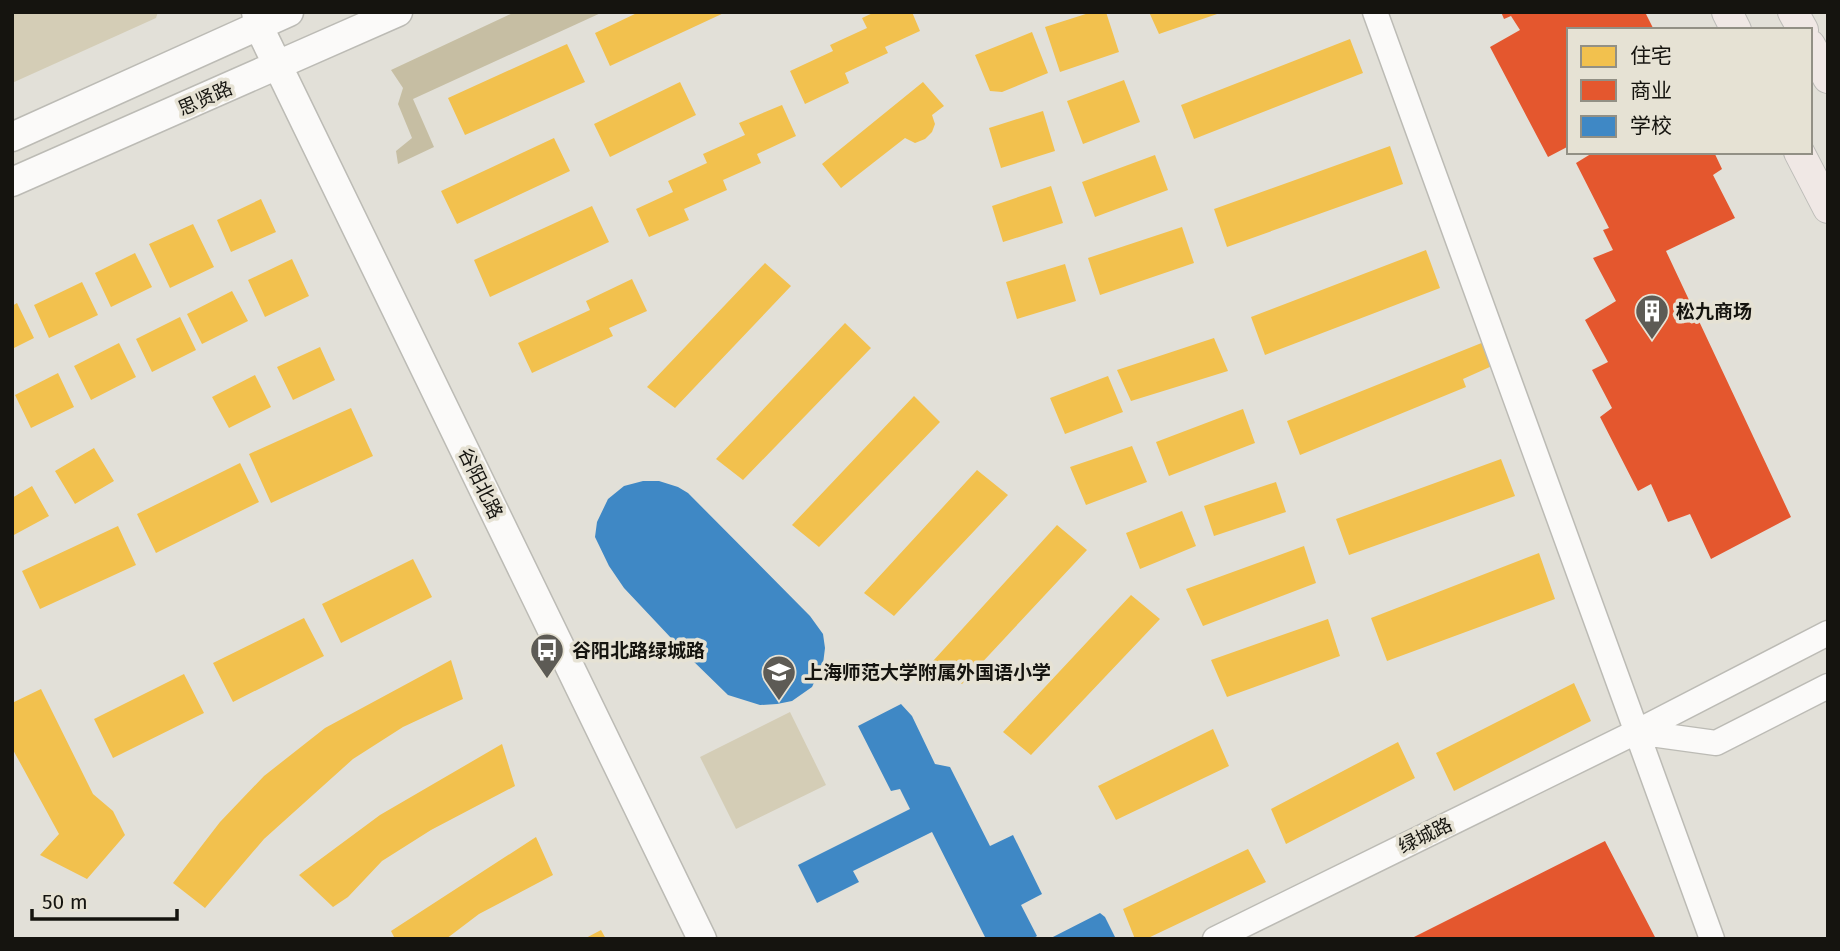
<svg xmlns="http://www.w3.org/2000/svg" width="1840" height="951" viewBox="0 0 1840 951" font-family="'Fira Sans','Noto Sans SC',sans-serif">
<rect width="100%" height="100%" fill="#e2e0d8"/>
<path fill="#d4cdb6" d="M12 12H158L156 18 12 83Z
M790 712 826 785 736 829 700 757Z"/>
<path fill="#c6bea3" d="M515 12H603L413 99 434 147 398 164 396 151 412 138 398 104 403 88 391 70Z"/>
<path fill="#f2c14e" d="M639 12H726L610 66 595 33Z
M875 12H912L920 31 885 47 888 53 845 73 849 83 805 104 790 71 833 51 830 45 867 28 862 18Z
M1092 12H1106L1119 52 1060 72 1045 27Z
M1149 12H1220V13L1159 34Z
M1032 32 1048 73 1002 92 990 91 975 55Z
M1350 39 1363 73 1194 139 1181 105Z
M567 44 585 82 465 135 448 98Z
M1124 80 1140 122 1083 144 1067 101Z
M680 82 696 115 610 157 594 124Z
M923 82 944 106 932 115 935 124 932 132 925 139 915 143 905 138 841 188 822 164Z
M782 105 796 136 757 154 761 163 723 180 727 190 684 209 689 220 649 237 636 209 673 192 668 181 707 163 703 154 745 135 739 123Z
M1043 111 1055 151 1001 168 989 128Z
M554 138 570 171 457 224 441 191Z
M1390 146 1403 184 1227 247 1214 209Z
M1155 155 1168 190 1095 217 1082 182Z
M1051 186 1063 223 1003 242 992 206Z
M261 199 276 232 231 252 217 220Z
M592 206 609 242 490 297 474 260Z
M193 224 214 267 170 288 149 244Z
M1182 227 1194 263 1100 295 1088 258Z
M1426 250 1440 288 1265 355 1251 317Z
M135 253 152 287 111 307 95 273Z
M292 259 309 296 265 317 248 280Z
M765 263 791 286 675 408 647 387Z
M1065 264 1076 301 1017 319 1006 282Z
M632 279 647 311 609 328 613 336 532 373 518 343 590 310 586 301Z
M82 282 98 315 49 338 34 305Z
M232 291 248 321 202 344 187 314Z
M17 303 34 338 12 349V306Z
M180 317 196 350 152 372 136 339Z
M845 323 871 348 743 480 716 459Z
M1214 338 1228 371 1131 401 1117 370Z
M1484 342 1492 366 1463 379 1466 387 1300 455 1287 421Z
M119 343 136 377 91 400 74 366Z
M320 347 335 380 293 400 277 367Z
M58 373 74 407 31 428 15 395Z
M255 375 271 407 229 428 212 397Z
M1108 376 1123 412 1065 434 1050 398Z
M914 396 940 422 819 547 792 525Z
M351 408 373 456 271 503 249 454Z
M1243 409 1255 443 1169 476 1156 442Z
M1132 446 1147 482 1086 505 1070 467Z
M94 448 114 481 75 504 55 471Z
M1501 459 1515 496 1349 555 1336 519Z
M240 463 259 502 156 553 137 514Z
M977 470 1008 495 894 616 864 593Z
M1276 482 1286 512 1214 536 1204 506Z
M32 486 49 516 12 536V498Z
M1182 511 1196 546 1140 569 1126 533Z
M1057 525 1087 550 962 684 933 661Z
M118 526 136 565 40 609 22 571Z
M1304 546 1316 583 1203 626 1186 589Z
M1539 553 1555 599 1387 661 1371 618Z
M413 559 432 597 341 643 322 604Z
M1131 595 1160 619 1031 755 1003 732Z
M304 618 324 656 233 702 213 663Z
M1328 619 1340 656 1227 697 1211 660Z
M451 660 463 699 403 727 353 759 264 839 205 908 173 883 220 822 264 776 325 728Z
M184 674 204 713 113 758 94 719Z
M1574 683 1591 721 1454 791 1436 753Z
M41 689 93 794 113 811 125 835 87 879 40 855 59 834 12 748V703Z
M1213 729 1229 766 1116 820 1098 786Z
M1398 742 1415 778 1286 844 1271 809Z
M502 744 515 786 431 830 382 861 348 897 333 907 299 875 380 815Z
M536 837 553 875 479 914 446 939H395L391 931Z
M1248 849 1266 882 1146 939H1135L1123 909Z
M601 930 606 939H584Z"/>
<path fill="#e4572e" d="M1501 12H1645L1654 30H1569V146L1548 157 1490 47 1520 30 1511 16 1504 19Z
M1594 152H1714L1722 169 1713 175 1735 218 1666 251 1791 517 1711 559 1690 514 1668 522 1651 484 1638 491 1600 417 1612 408 1592 370 1608 362 1585 320 1616 301 1593 258 1613 250 1603 230 1609 228 1576 163Z
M1605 841 1656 939H1410Z"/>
<path fill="#3f88c5" d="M643 481H659L678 487 688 493 810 616 823 634 825 648 823 664 812 687 792 701 777 704 760 705 728 695 688 656 624 588 609 566 595 537 597 522 608 499 624 486Z
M901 704 912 716 935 764 950 767 990 846 1013 835 1042 894 1021 905 1037 936 1032 939H986L932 832 853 871 859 882 817 903 798 865 910 809 900 789 891 791 858 726Z
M1100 913 1105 917 1116 939H1049Z"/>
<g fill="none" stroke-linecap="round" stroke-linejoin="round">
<g stroke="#bcbbb5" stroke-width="27">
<path id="tertiary" d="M1375 12 1712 939
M1636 732 1716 743 1828 686
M1215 939 1636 732 1828 633"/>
</g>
<g stroke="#bcbbb5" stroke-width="31">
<path id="secondary" d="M256 12 259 27 702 939
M12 137 289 12
M12 182 398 12"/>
</g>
<g stroke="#bdbcb8" stroke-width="32">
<path id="primary" d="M1727 12 1736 30
M1793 12 1803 30
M1810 45 1828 78
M1799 152 1828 208"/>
</g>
<use href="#tertiary" stroke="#fbfaf9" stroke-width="24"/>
<use href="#secondary" stroke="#fbfaf9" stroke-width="28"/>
<use href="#primary" stroke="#f0e8e5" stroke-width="30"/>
</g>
<defs>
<g id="building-pin" transform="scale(1.75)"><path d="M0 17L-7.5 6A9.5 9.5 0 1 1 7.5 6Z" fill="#5d5b55" stroke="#e6e2d4"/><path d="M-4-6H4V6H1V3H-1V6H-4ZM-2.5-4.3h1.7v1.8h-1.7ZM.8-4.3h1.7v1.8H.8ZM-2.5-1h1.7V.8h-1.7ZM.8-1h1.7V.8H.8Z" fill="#fff"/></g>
<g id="bus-pin" transform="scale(1.75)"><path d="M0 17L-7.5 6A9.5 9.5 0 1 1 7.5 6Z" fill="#5d5b55" stroke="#e6e2d4"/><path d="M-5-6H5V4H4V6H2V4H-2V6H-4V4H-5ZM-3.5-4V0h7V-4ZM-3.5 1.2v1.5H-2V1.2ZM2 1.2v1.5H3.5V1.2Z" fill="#fff"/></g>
<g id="school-pin" transform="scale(1.75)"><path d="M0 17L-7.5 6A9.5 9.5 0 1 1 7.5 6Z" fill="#5d5b55" stroke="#e6e2d4"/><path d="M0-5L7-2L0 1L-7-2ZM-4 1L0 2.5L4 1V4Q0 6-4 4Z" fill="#fff"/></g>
</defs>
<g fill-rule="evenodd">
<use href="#building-pin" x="1652" y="311"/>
<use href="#bus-pin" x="547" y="650"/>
<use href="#school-pin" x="779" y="672"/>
</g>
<g text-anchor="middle" stroke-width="7" stroke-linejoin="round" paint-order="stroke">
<g font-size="19" fill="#15140f" stroke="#e6e2d4">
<text transform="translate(205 98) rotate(-24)" y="7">思贤路</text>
<text transform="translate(481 483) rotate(64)" y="7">谷阳北路</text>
<text transform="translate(1425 835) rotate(-26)" y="7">绿城路</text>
</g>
<g font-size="19" font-weight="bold" fill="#15140f" stroke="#e6e2d4" text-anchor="start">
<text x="1676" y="318">松九商场</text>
<text x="572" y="657">谷阳北路绿城路</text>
<text x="804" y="679">上海师范大学附属外国语小学</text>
</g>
</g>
<rect width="1840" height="951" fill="none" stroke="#15140f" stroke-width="28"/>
<rect x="1567" y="28" width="245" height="126" fill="#e6e2d4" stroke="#929085" stroke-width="2"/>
<rect x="1581" y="46" width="35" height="21" fill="#f2c14e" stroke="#929085" stroke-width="2"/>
<text x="1630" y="63" font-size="21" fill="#15140f">住宅</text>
<rect x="1581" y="80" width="35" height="21" fill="#e4572e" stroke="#929085" stroke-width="2"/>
<text x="1630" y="98" font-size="21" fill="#15140f">商业</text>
<rect x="1581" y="116" width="35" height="21" fill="#3f88c5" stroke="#929085" stroke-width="2"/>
<text x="1630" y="133" font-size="21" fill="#15140f">学校</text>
<path d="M32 909v10h145v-10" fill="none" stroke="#15140f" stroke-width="3.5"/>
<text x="42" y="909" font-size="21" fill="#15140f" stroke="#e6e2d4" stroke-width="5" paint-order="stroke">50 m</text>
</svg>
